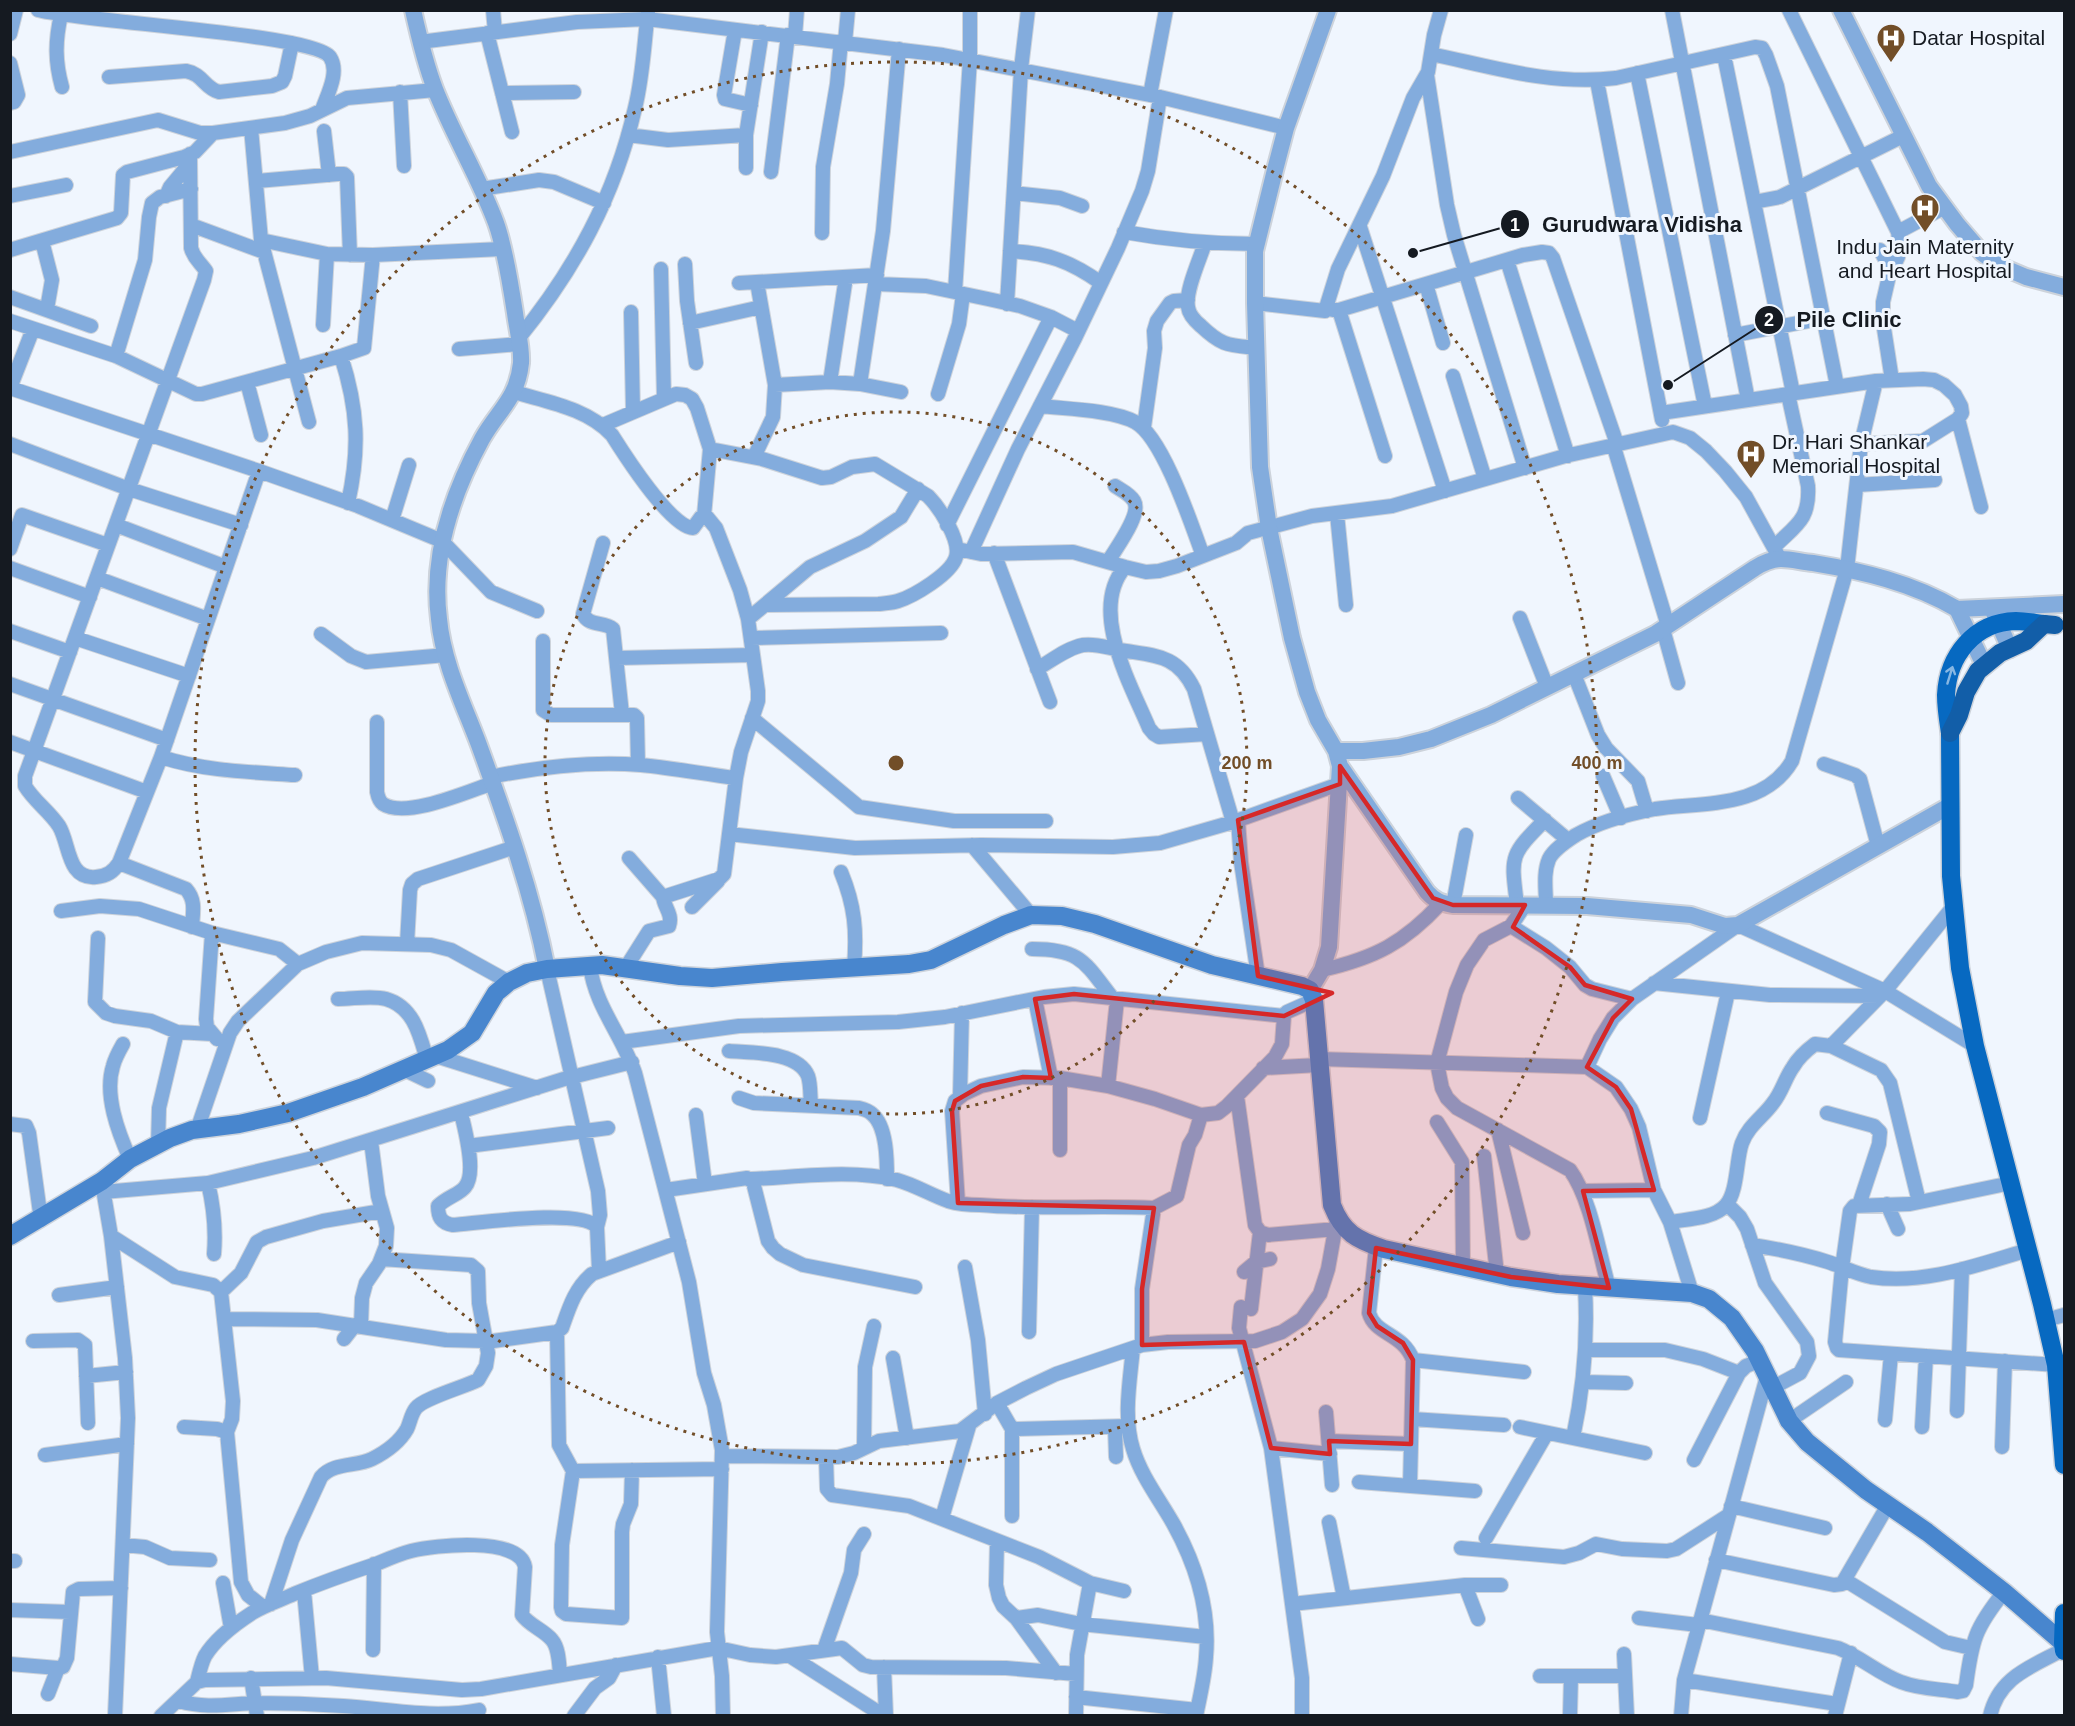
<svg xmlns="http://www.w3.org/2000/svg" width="2075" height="1726" viewBox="0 0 2075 1726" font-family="Helvetica,sans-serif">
<rect width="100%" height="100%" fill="#f0f6fe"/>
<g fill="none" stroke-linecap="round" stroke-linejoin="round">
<g stroke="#cdd3db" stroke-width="16">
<path id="minor" d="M38 10C82 22 314 34 330 57 340 72 327 95 322 110
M493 10 495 32
M1672 10 1748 400
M1789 10 1898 232 1900 246 1898 257 1889 276 1883 302V322L1892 380
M61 15C55 41 55 62 62 87
M735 30 724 95 725 99 751 105
M487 33 512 132
M10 34 16 10
M795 36 797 10
M420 42 577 22 647 19 943 55 1160 97 1286 128
M845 42 848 10
M1431 54C1493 67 1552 86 1616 78L1755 47 1762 48 1766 55 1777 86 1837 386
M1724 55 1793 393
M10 63 18 95 14 102 10 103
M1637 73 1705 406
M1427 75 1447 205 1454 235 1525 468
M109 77 186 71C203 74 204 88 219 92L272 86 282 82 285 76 292 43
M1597 81 1662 420
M400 92 404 166
M502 93 574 92
M1150 95 1166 10
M251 128 261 240 309 422
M324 131 329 175
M628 135 668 140 746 135
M10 152 158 120 200 133H213L285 123 310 116 347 98 435 90
M190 154 191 248C194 259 200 262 206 271L204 280 25 776V786C34 801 49 811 59 826 70 844 67 880 96 877 107 876 113 872 119 863L161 757 259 471
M746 168V135L762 32
M771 172 788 35
M257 181 338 174H344L347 177 350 255
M481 189 539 180 554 182 604 203
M1014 193 1060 198 1082 206
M10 196 66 185
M166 196 170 187 190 163
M1754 202 1780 197 1903 136
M191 225 264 252
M1360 227 1445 491
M1124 232C1168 240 1211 244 1257 244
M1898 232 1945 207
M822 233 823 167 837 84 841 41
M261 240 327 254 373 255 502 249
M42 241 52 280 47 309
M1205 243C1200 259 1185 291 1188 307 1189 315 1195 321 1201 326 1222 346 1228 345 1256 348
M10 250 117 218 121 213 123 175 127 172 184 157 195 152 213 133
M1880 250 1886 261 1889 276
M1010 251C1047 253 1070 261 1101 283
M1507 260 1568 456
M685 264 687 301 696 363
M661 269 664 399
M739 283 877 275
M876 284 926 286 988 299 1020 306 1051 317 1078 331
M1426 284 1443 343
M955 292 970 59V10
M10 297 91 326
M1255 303 1325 311 1338 269 1383 176 1413 98 1428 72 1434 35 1441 10
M1007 304 1021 69 1028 10
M1333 310H1339L1385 456
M1339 310 1523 255 1542 252 1549 253 1553 258 1617 444
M631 312 633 412
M10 321 116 356 196 394H202L341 356 364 348 373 255
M690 323 761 307
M323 325 327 254
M1735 335 1824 318
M518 339C575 269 615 196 635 108 643 76 644 44 648 12
M459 349 519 344
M116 356 145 260 149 217 152 203 160 197 191 189
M341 356C358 409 360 449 348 503
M1453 376 1485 479
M247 382 261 435
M830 382 846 277
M860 384 883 231 899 49
M775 385 830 382 860 384 901 392
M10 388 259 471 358 506 442 541 491 592 537 611
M10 388 33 329
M514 392C547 402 587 408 612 435 624 454 671 528 693 528L701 517H707L716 528 740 590 748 619 758 691V701L741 752 736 778 724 874 719 879 663 897C664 907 673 914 669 926L649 931 625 969
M938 394 959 324 963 294
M1040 406C1066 409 1113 410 1135 422 1163 437 1192 526 1203 556
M1661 413 1876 381 1923 379 1934 380 1944 385 1955 395 1961 406 1962 413 1958 419 1923 441 1861 444
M1958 419 1981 507
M603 425 676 394 685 395 692 399 697 408 710 449 704 516
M1144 427 1155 348 1154 331 1157 321 1170 303 1174 301 1188 300
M10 444 129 489 241 525
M1613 444 1668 626
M710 449 762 459 822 478 831 477 852 467 875 464 928 496C939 507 961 540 956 557 951 574 914 596 898 601 892 603 885 603 879 604L765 605
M754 457 773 417 775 385 757 282
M1857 485 1935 480
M1337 514 1346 605
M392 520 409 465
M116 525 226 567
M947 525 1051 317
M603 543 583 614C589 627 604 621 613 629L622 714
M1774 547C1796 525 1810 520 1808 486L1788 394
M10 549 22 515 108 545
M957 549 981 554 1073 552 1125 567 1146 572 1159 571 1177 566 1236 543 1248 533 1312 516 1392 506 1565 456 1673 432 1690 438 1706 451 1725 471 1746 497 1780 559
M971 552 1018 449 1075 338 1118 248 1142 191 1148 171 1160 97
M994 553 1050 702
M1108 562C1115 549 1142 515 1134 501 1130 494 1121 490 1115 486
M1125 567C1088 610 1131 685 1149 728L1154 734 1159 737 1207 734
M10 568 90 597
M97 578 208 619
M1520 618 1547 687
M748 619 810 567 865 541 901 517 918 489
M1663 629 1678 683
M10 631 70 652
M321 634 351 656 366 662 446 655
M75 638 189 676
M751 638 941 633
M543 641V710L551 715H634L637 718 638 765
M617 658 753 655
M1037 669C1051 661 1067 648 1083 645 1096 643 1108 648 1120 650 1155 656 1177 654 1194 689L1233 822
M1574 674 1598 735 1606 748 1638 781 1647 811
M10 684 167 740
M752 718 859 807 954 821H1046
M377 722V792C378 797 379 801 383 804 406 819 469 791 493 783
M10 742 147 792
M161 757C204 771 249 772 295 775
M1824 764 1855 775 1860 779 1878 846
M1603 776 1621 818
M490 777C539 767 591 761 641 765 672 768 704 774 736 778
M1518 798 1568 840
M1238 820 1241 862 1258 976
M729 834 855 848 981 845 1113 847 1160 843 1233 822 1339 784
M972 845 1031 915
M629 858 663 897
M119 863 186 889C196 900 193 912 192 927
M841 872C855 906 857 931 854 967
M1453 905 1466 835
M1517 905C1511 856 1509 856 1545 820
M1525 905 1511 926 1484 940 1467 965 1456 992 1437 1063 1442 1088 1447 1098 1457 1108 1570 1170C1591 1199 1599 1253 1609 1288
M1546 905C1546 890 1543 873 1549 859 1554 849 1567 841 1576 835 1599 822 1629 814 1655 809 1703 802 1764 809 1792 761L1847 569 1861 444 1876 381
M692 907 718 881
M61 911 100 906 139 909 212 933 279 949 298 964
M1511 926 1546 948 1570 967 1585 985 1592 989 1632 999
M212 933 206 1019 207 1027 217 1039
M98 938 95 1002 106 1013 115 1016 151 1021 177 1032 212 1034
M407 944 410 890 412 884 418 879 515 847
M1032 949C1082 949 1085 963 1114 1000
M590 966C595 1006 622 1035 635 1073L689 1282 704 1373 714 1405 722 1450 717 1632 722 1676 723 1716
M547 969 598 1191 600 1215 597 1227
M1322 970C1375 958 1404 943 1441 903
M1654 983 1770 995 1880 996
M338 999C353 999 372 995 386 999 414 1007 420 1036 427 1060
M1035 999 1051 1078
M622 1042 739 1026 898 1022 945 1017 1044 997 1074 994 1284 1016
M123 1044C119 1051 115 1058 113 1066 104 1095 118 1132 130 1159
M1831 1046 1885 991 1953 907
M729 1051C752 1053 798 1051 808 1076 811 1085 810 1096 811 1105
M436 1056 537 1088
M1319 1059 1587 1067 1616 1087 1631 1109 1639 1127 1654 1190 1670 1222 1692 1293
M1587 1067 1600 1039 1613 1018 1632 999 1738 925 1885 991 1975 1046
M1263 1068 1319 1065
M405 1070 428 1081
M1108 1086 1117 1000
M960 1096 962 1013
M1237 1096 1255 1225 1260 1232 1268 1235 1336 1229
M739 1098 754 1103 859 1108C863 1109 869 1111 872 1114 887 1126 887 1161 887 1179
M461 1113C465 1130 477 1173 465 1187 460 1194 447 1197 438 1206 438 1217 441 1223 453 1225 480 1223 580 1208 597 1227L599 1271
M1827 1113 1874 1126 1880 1132 1879 1144 1859 1205
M696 1115 705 1184
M1700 1118 1728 992
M1437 1122 1462 1162 1463 1267
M10 1124 26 1126 29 1133 41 1220
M197 1130 230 1033 238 1021 298 964 326 952 362 943 431 945 451 950 509 982
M1498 1130 1523 1233
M158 1145 159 1108 177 1032
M468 1146 608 1128
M1060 1150V1078
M1484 1156 1497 1274
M751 1179C799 1177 850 1169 897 1180 915 1185 931 1195 948 1201 958 1204 970 1205 980 1205 1038 1210 1096 1205 1154 1208
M102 1183 111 1236 125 1358 128 1418 115 1716
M208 1183C214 1208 216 1230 214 1254
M2011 1183 1910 1204 1854 1206 1850 1211 1842 1268 1835 1342 1837 1348 1839 1350 2056 1365 2062 1363
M666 1190 747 1178 753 1182 768 1241 773 1248 780 1254 803 1265 915 1287
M1582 1191 1654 1190
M103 1192 208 1183 313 1158 564 1079 632 1062
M958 1203 952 1111 955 1101 964 1094 981 1086 1023 1077 1060 1078 1108 1086 1155 1099 1201 1115 1218 1113 1227 1106 1275 1057 1282 1044 1284 1016 1287 1012 1314 1000
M1727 1204 1740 1217 1747 1229 1765 1283 1807 1342 1809 1356 1800 1373 1772 1388
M1887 1204 1898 1229
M1670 1222C1687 1219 1714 1219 1726 1205 1738 1191 1736 1159 1742 1143 1748 1126 1763 1117 1773 1103 1782 1092 1785 1078 1793 1067 1798 1058 1807 1050 1815 1044L1831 1046 1881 1070 1890 1083 1919 1202
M111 1236 175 1277 213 1285 221 1292 233 1401 232 1419 227 1432 241 1582 248 1595 263 1607
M1752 1245C1778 1249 1803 1254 1828 1262 1843 1267 1856 1274 1871 1277 1925 1285 1977 1265 2028 1250
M1376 1247 1369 1313C1375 1335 1403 1333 1413 1360L1410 1486
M965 1267 978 1340 985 1414
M1244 1272 1256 1262 1270 1259
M221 1292 241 1273 257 1242 266 1237 323 1221 382 1211
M59 1295 117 1287
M1241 1307 1239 1328 1271 1448 1302 1678V1716
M1251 1309 1260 1232
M225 1319 317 1320 446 1340 485 1341
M2046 1320 2064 1315
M361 1326 362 1298 366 1283 379 1264 386 1246 387 1228 378 1196 371 1141
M557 1332 559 1445 573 1471 562 1545 561 1607 562 1611 566 1614 622 1618V1532L623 1524 631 1504 632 1470
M1029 1332 1032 1207
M344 1339 355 1325
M33 1341 78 1340 85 1345 88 1423
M486 1342 557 1332 562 1328C569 1308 575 1288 592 1274L679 1242
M1142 1345V1289L1154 1208 1177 1196 1189 1145 1195 1135 1201 1115
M1133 1348C1130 1381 1123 1417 1133 1449 1141 1476 1160 1500 1174 1525 1196 1565 1210 1611 1206 1657 1205 1676 1200 1696 1196 1716
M1587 1350H1665L1703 1359 1739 1373
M893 1358 907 1438
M1413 1360 1524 1372
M86 1376 126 1372
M1584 1382 1626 1383
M997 1403 1012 1429V1516
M1957 1411 1962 1269
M1326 1412 1332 1485
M1412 1419 1504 1425
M1885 1420 1891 1354
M1789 1421 1846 1382
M184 1427 217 1429 227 1432
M1115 1427 1116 1457
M1520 1427 1645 1453
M1922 1427 1926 1356
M1012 1429 1128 1426
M1573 1438C1584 1387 1588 1339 1585 1287
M1329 1441 1411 1444
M2002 1447 2005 1361
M864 1448 865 1367 874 1326
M1271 1448 1330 1454
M45 1455 127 1444
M722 1456 838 1457 854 1453 879 1441 960 1431 997 1403 1026 1388 1056 1374 1142 1345 1168 1342 1255 1341 1282 1332 1302 1319 1320 1294 1328 1269 1337 1219
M826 1457 827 1489 832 1495 909 1506 1039 1557 1090 1583 1124 1591
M1694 1460 1739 1373 1746 1366 1759 1361
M573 1471 722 1469
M1359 1482 1475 1491
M1731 1506 1825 1528
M942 1518 969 1426
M1329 1522 1344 1598
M1486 1538 1547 1433
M997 1541 996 1585 999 1598 1003 1606 1016 1618 1056 1673
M123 1545 145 1547 170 1558 210 1560
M1461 1548 1564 1557 1579 1553 1596 1544 1622 1549 1667 1551 1676 1549 1729 1515
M1716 1560 1834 1585 1842 1584 1888 1505
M10 1561H15
M1845 1580 1945 1642 1971 1648
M223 1583 231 1628
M1465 1585 1478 1619
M304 1591 312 1678
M271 1604 292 1540 321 1477C334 1462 356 1467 372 1459 386 1452 399 1443 407 1429 410 1423 411 1414 416 1408 424 1398 464 1387 478 1380L486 1366 488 1353 479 1303 478 1271 471 1265 381 1259
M1292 1604 1465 1585H1501
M10 1610 70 1612
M1016 1618 1038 1615 1081 1624 1206 1637
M1639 1618 1698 1625
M1700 1620 1838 1648C1861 1657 1879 1674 1901 1682 1919 1689 1939 1689 1958 1692L1963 1691 1966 1685C1972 1640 1975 1628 2004 1592
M373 1650 374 1564
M824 1650 851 1573 854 1550 864 1534
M1624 1654 1627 1716
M790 1656 884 1716
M658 1657 664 1716
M10 1664 58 1668 63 1667 67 1658 73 1592 79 1589 121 1588
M884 1667 886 1716
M1540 1676H1625
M251 1678 257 1716
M1684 1680 1837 1704
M197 1682C199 1674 201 1664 205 1656 216 1638 235 1624 252 1613 265 1605 281 1600 294 1594 321 1583 349 1573 376 1564 388 1559 399 1554 411 1551 434 1545 520 1536 525 1567L522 1615C530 1626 544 1630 552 1640 559 1648 559 1664 560 1674
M48 1694 58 1668
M1076 1697 1197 1710
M179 1701C207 1709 228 1704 256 1703 285 1703 314 1704 343 1706 389 1709 433 1719 479 1710
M161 1716 197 1682 205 1680 326 1678 462 1690 481 1689 718 1648 750 1655 776 1657 842 1648 863 1665 871 1667 1006 1668 1076 1674
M574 1716 595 1688 609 1678 616 1665
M1076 1716 1077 1655 1090 1583
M1570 1716 1571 1676
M1681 1716 1684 1680 1767 1376
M1835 1716 1851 1653
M1990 1716C1999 1676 2032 1667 2064 1649"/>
</g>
<g stroke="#cdd3db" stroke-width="20">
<path id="tertiary" d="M413 10C419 37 425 63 435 89 453 135 479 177 496 223 505 248 511 287 515 313 517 329 522 347 521 363 517 400 498 410 482 439 452 494 431 557 439 619 443 663 464 705 479 745 506 819 532 892 547 969
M1841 10 1929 186 1957 224 1982 253 2000 266 2026 277 2064 287
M1957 609 2064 604
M1994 613 2010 649
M1336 751H1363L1399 747 1431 739 1491 715 1655 634 1755 568C1763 563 1771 559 1781 559 1791 559 1802 562 1813 563 1862 571 1913 583 1957 609L1984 665
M1340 766 1427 892C1435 901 1441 903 1453 905L1587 906 1691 915 1725 926 1738 925 1951 805
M1310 990 1322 970 1329 947 1340 766 1336 751 1318 720 1307 692 1292 638 1269 528 1260 467 1255 303V251L1275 170 1286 128 1328 10"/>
</g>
<g stroke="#cdd3db" stroke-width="21">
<path id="secondary" d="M10 1236 102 1181 130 1159 170 1138 192 1130 239 1124 288 1113 363 1087 448 1050 472 1033 496 993 509 982 527 973 547 969 602 965 680 976 712 978 782 972 909 964 931 960 1004 925 1031 915 1062 916 1095 924 1212 965 1302 986 1310 990 1314 1000 1332 1205C1343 1233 1357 1240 1384 1249L1511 1277 1558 1284 1692 1293 1709 1299 1732 1318 1755 1351 1789 1421 1807 1442 1866 1490 1927 1532 2004 1592 2063 1643"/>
</g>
<g stroke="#cdd3db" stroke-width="21">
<path id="primary" d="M2044 624C2035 623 2025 621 2016 621 1974 622 1948 656 1946 695 1946 708 1948 720 1950 733L1951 876 1960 968 1975 1046 2042 1304 2056 1365 2064 1465
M2064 1613 2063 1643 2064 1651"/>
</g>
<g stroke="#cdd3db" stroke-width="21">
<path id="trunk" d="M1950 733 1959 715 1966 692 1978 671 2000 653 2026 641 2044 624 2055 625"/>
</g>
<use href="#minor" stroke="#83acdd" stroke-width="14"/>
<use href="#tertiary" stroke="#83acdd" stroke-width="16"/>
<use href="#secondary" stroke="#4886ce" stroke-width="18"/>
<use href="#primary" stroke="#0769c1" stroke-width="18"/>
<use href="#trunk" stroke="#125ea8" stroke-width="18"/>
</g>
<defs><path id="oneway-shaft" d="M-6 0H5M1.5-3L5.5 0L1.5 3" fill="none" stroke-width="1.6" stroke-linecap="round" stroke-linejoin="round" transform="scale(1.5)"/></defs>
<use stroke="#87b7e3" href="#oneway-shaft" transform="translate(1950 675) rotate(-73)"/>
<path fill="#d62828" fill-opacity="0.2" stroke="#d62828" stroke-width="4.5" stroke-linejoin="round" d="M1340 766 1433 898 1453 905H1525L1513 927 1570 967 1585 985 1632 999 1613 1018 1587 1067 1616 1087 1631 1109 1654 1190 1583 1191 1609 1288 1511 1277 1376 1248 1369 1313 1377 1326 1403 1343 1413 1360 1411 1444 1329 1441 1330 1454 1271 1448 1244 1342 1142 1345V1289L1154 1208 958 1203 952 1111 955 1101 981 1086 1023 1077 1051 1078 1035 999 1074 994 1284 1016 1332 993 1258 976 1238 820 1340 784Z"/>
<g fill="none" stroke="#724e28" stroke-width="3" stroke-dasharray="3 6">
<circle cx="896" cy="763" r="351"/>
<circle cx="896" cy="763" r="701"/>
</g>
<defs>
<g id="hospital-pin" transform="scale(1.5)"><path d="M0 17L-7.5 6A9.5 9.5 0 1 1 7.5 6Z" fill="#724e28" stroke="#f0f6fe"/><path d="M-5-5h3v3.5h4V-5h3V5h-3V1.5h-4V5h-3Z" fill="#fff"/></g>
</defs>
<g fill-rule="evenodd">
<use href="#hospital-pin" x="1891" y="38"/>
<use href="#hospital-pin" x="1925" y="208"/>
<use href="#hospital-pin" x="1751" y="454"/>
</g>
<g text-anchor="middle" stroke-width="6" stroke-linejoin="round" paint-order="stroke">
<g font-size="21" fill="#151a21" stroke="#f0f6fe" text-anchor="start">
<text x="1912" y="45">Datar Hospital</text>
<text x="1925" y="254" text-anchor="middle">Indu Jain Maternity<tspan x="1925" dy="24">and Heart Hospital</tspan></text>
<text x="1772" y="449">Dr. Hari Shankar<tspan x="1772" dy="24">Memorial Hospital</tspan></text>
</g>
</g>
<circle cx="896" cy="763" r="9" fill="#724e28" stroke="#f0f6fe" stroke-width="3"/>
<g font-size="18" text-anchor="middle" font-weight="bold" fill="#724e28" stroke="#f0f6fe" stroke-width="6" stroke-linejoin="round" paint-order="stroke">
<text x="1247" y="769">200 m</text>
<text x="1597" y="769">400 m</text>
</g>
<path fill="none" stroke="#151a21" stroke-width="2" d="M1413 253L1515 224M1668 385L1769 320"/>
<g fill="#151a21" stroke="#f0f6fe" stroke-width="2">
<circle cx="1413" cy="253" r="6"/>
<circle cx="1668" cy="385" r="6"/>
<circle cx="1515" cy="224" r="15"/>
<circle cx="1769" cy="320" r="15"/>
</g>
<g font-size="18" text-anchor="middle" font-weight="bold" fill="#fff">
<text x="1515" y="231">1</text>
<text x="1769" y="326">2</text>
</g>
<g font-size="22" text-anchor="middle" font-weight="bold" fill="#151a21" stroke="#f0f6fe" stroke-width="6" stroke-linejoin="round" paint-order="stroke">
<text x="1642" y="232">Gurudwara Vidisha</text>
<text x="1849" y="327">Pile Clinic</text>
</g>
<rect width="2075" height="1726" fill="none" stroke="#151a21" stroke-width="24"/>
</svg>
